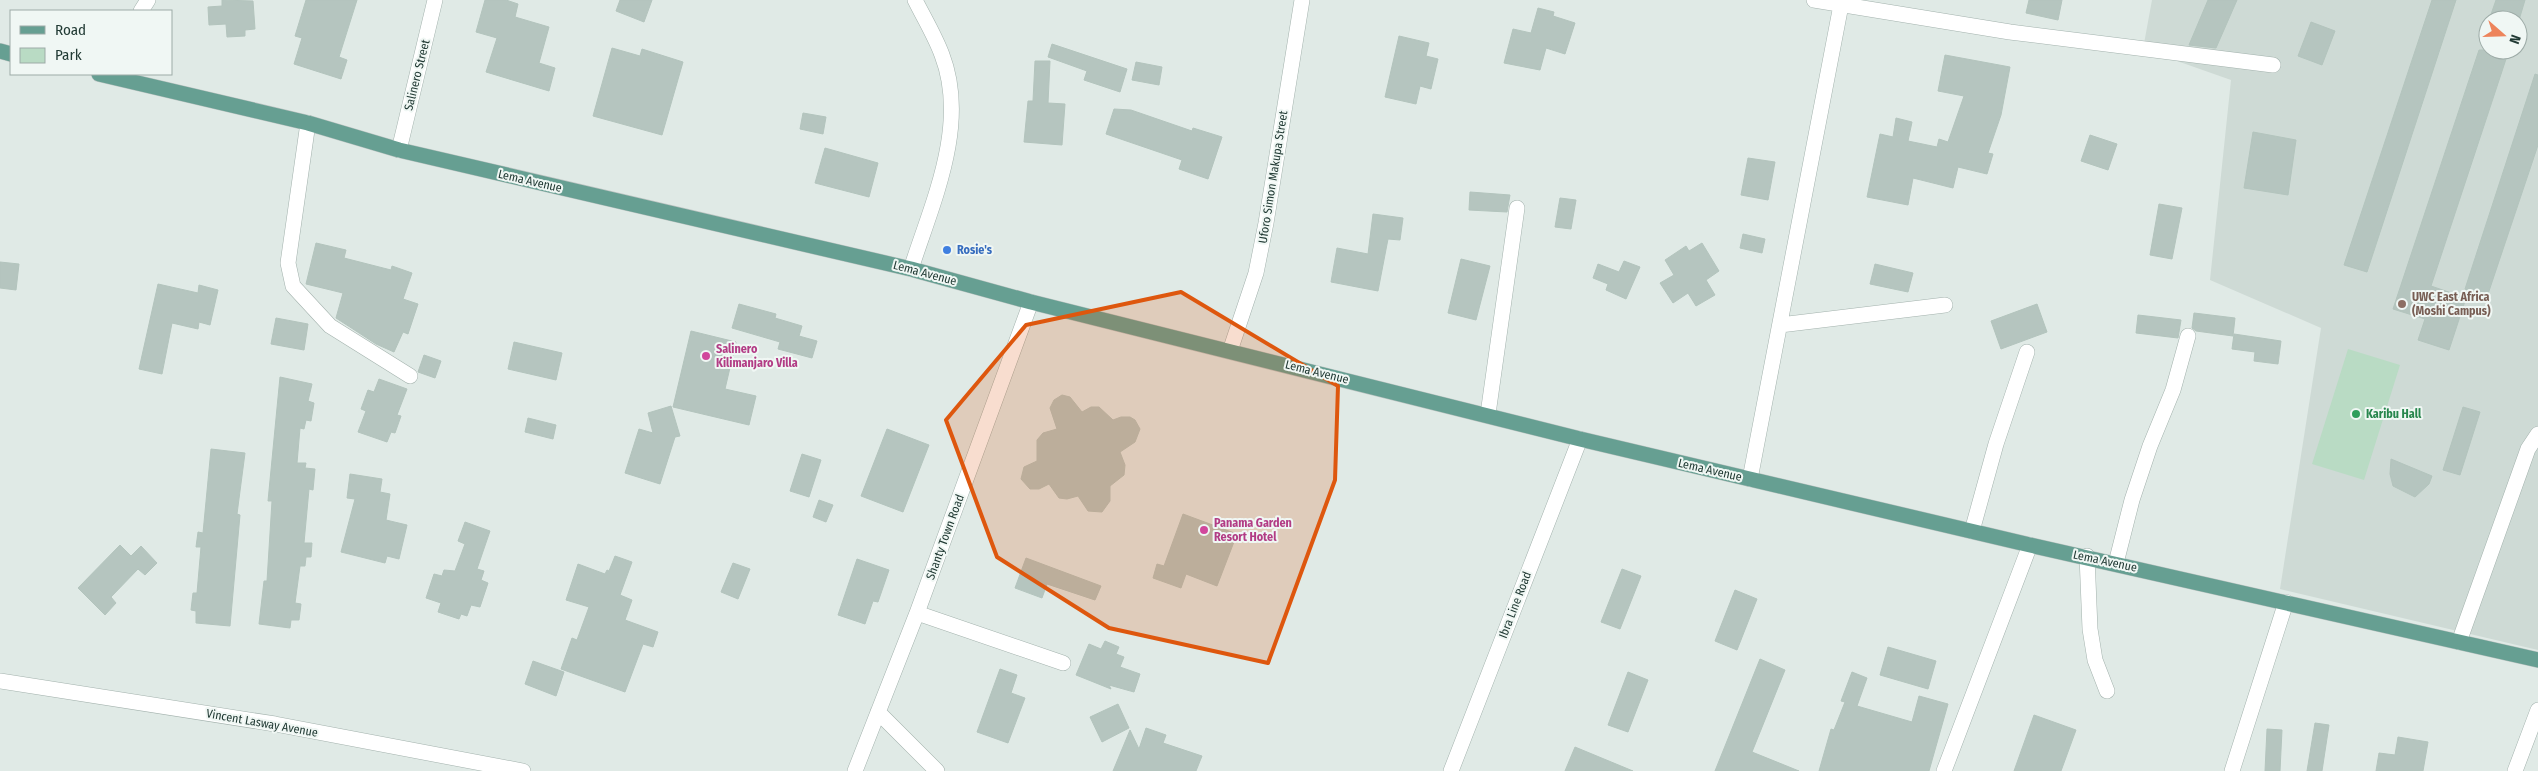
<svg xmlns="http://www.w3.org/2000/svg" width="2538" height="771" viewBox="0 0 2538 771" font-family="'Fira Sans Condensed',sans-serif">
<rect width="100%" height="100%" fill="#e0eae6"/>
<path fill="#cedad5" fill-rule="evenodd" d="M2152 0H2538V650L2280 589 2321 328 2210 280 2231 80 2143 49ZM2488 20H2518V50H2488Z"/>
<path fill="#b9dbc4" d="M2348 349 2400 365 2364 480 2312 464Z"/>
<path fill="#b5c5bf" stroke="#b3c4bd" d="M222 0 253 1 255 29 245 30V36L227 37 226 24 209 25 208 7 222 6Z
M306 0H357L339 57 347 60 341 79 294 64 302 38 295 36Z
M485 0H506L518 4 515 17 549 27 539 63 555 68 549 91 486 72 497 38 476 32Z
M620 0H652L644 22 616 11Z
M2029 0H2062L2058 20 2026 13Z
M2208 0H2237L2216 48 2189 45Z
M2432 0H2456L2367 272 2344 265Z
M2496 0H2525L2519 20H2489Z
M1538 8 1554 12 1553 16 1575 23 1565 54 1546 48 1540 70 1504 63 1513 29 1531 33Z
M2311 22 2335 31 2322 65 2298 56Z
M1399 36 1429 43 1426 56 1438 59 1431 89 1420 86 1416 104 1385 97Z
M1052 44 1127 69 1120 92 1084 80 1087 71 1048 57Z
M612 48 640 56 642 49 683 62 662 135 593 116Z
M2479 50H2509L2431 286 2466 298 2449 350 2418 340 2425 319 2393 309Z
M1945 55 2010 67 2001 115 1988 153 1993 154 1987 174 1958 167 1953 188 1913 178 1908 205 1867 197 1880 134 1893 137 1896 118 1912 122 1908 141 1937 147 1939 139 1948 142 1964 96 1938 91Z
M1035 61H1050L1048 103 1065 104 1062 145 1024 142 1028 101H1033Z
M1136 62 1162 67 1159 85 1132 80Z
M2535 74 2538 75V145L2487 297 2465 289Z
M1114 109 1131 110 1192 131 1193 128 1222 137 1208 179 1179 169 1182 160 1106 134Z
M803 113 826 117 823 134 800 129Z
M2253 132 2296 140 2288 195 2244 188Z
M2090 135 2117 144 2108 170 2081 161Z
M825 148 878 163 869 197 815 183Z
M1748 158 1775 162 1768 200 1741 195Z
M1470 192 1510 195 1507 212 1469 210Z
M1560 198 1576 200 1571 229 1555 227Z
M2159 204 2182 208 2172 259 2150 255Z
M1373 214 1403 218 1400 240 1388 239 1378 291 1331 282 1337 248 1368 254Z
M1743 234 1765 239 1762 253 1740 248Z
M316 243 346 250 344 258 391 270 392 266 412 273 403 299 418 304 408 334 403 332 394 352 376 344 336 318 343 293 306 284Z
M1702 243 1719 271 1706 280 1715 295 1696 306 1688 293 1673 303 1660 283 1674 275 1665 260 1686 246 1689 251Z
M1461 259 1490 266 1476 320 1448 313Z
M1624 261 1640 267 1626 299 1606 290 1608 284 1593 278 1598 264 1619 272Z
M0 262 19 264 16 290 0 288Z
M1875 264 1913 273 1908 292 1870 284Z
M158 284 198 293 199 285 218 290 210 325 199 322 198 329 172 323 162 374 139 369Z
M739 304 776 314 775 318 802 326 799 336 817 341 812 358 778 349 780 342 732 328Z
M2037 304 2047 332 2001 349 1991 321Z
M2194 313 2235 318 2233 336 2196 331 2192 328Z
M2138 315 2181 320 2178 338 2136 333Z
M276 318 308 324 304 350 271 344Z
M691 331 736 342 725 389 756 396 749 425 673 407Z
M2234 334 2281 341 2278 364 2254 361 2255 352 2232 349Z
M514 342 562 353 556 380 508 369Z
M424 355 441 361 435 378 418 372Z
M280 377 312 384 308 401 314 403 311 421 306 420 304 429 300 428 297 463H306L305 468 315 469 313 490 309 489 304 543H312L311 557H306L305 566H300L295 603 301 604 299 620H291L290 628 259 624 264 581H267L272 501H268Z
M379 379 407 389 397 415 401 416 395 433 391 432 387 442 358 432 366 411 361 409 368 390 374 392Z
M1062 395 1070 397 1082 412 1091 407H1099L1113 420 1121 417H1130L1135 420 1140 429 1135 442 1120 452 1125 465 1124 475 1110 486V501L1102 512 1088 511 1078 496 1067 499 1059 498 1049 484 1039 489H1030L1021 479 1024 467 1037 461V440L1043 433 1057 429 1050 408 1054 400Z
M671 406 680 436 675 437 660 484 625 473 639 429 653 433 648 413Z
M2463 407 2480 412 2460 475 2443 470Z
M528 418 556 425 553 439 525 432Z
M887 429 929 445 903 512 861 496Z
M211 449 245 453 237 514 240 515 230 626 196 623V611L191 610 193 593H197L201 547H196L198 532 203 533Z
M802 454 821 460 809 497 790 491Z
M2391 459 2432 476 2429 484 2415 497 2393 486 2390 474Z
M350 474 382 479 380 492 390 494 386 520 407 525 399 559 387 556 385 563 341 552 355 499 347 498Z
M819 500 833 505 826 522 813 517Z
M1183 514 1237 534 1217 586 1186 574 1181 588 1153 578 1157 564 1164 566Z
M465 522 490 531 477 569 484 571 481 580 488 583 480 607 471 605 467 616 461 614 459 619 438 612 441 603 426 598 434 574 442 576 444 570 455 571 465 544 458 541Z
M120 545 131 556 141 546 157 563 145 575 138 569 111 597 116 603 105 615 78 588Z
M615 556 632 562 620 595 632 600 625 620 658 632 653 647 643 644 625 692 561 669 572 638 577 640 589 607 566 600 578 564 605 574 607 570 609 571Z
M1026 558 1101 586 1095 600 1047 584 1042 598 1015 588Z
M857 559 889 570 878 602 873 601 865 624 838 615Z
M733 563 750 569 738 599 721 592Z
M1622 569 1641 576 1620 629 1601 622Z
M1735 590 1757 599 1737 650 1715 641Z
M1105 641 1119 647 1116 654 1124 657 1120 667 1140 674 1134 692 1109 685 1111 689 1076 675 1089 644 1101 649Z
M1888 647 1936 661 1928 689 1880 675Z
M1760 659 1785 670 1752 752 1799 771H1715Z
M533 661 564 672 556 696 525 684Z
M1000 669 1017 675 1011 693 1025 698 1008 743 977 732Z
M1628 672 1648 680 1628 732 1608 725Z
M1852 672 1867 678 1857 706 1912 722 1919 696 1948 704 1929 771H1819L1831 729 1834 730 1845 702 1841 701Z
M1118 704 1129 728 1102 742 1090 717Z
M2034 715 2076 730 2061 771H2014Z
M2315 723 2329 725 2322 771H2307Z
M1146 728 1166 735 1163 743 1202 756 1196 771H1113L1130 730 1139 749Z
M2267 729 2282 730 2280 771H2265Z
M2398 737 2428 742 2423 771H2376L2379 753 2395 755Z
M1575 747 1633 771H1565Z"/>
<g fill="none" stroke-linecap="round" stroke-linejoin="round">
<g stroke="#a3b2ad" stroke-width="16">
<path id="minor" d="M1814 0 2010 32 2273 65
M141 11 148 0
M308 123 288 263 293 286 330 326 410 376
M399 150 435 0
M911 269C932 203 969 125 942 55 935 36 924 18 915 0
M1780 325 1945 305
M1230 351 1256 273 1266 223 1302 0
M1488 414 1517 208
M1750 479 1841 5
M1972 531 1996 444 2027 352
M2087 556 2090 629 2095 660 2107 691
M2116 563 2132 500 2150 446 2173 390 2188 336
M917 613 1063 663
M2459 642 2528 449 2538 434
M0 681 275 724 523 771
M878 712 937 771
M855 771 917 613 1031 302
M1451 771 1580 439
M1944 771 2030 545
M2232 771 2286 602
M2515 771 2538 710"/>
</g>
<g stroke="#bcc4c2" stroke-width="16">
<path id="major" d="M0 51 11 54
M99 74 308 123 399 150 911 269 1031 302 1580 439 2030 545 2538 660"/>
</g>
<use href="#minor" stroke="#fff" stroke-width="15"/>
<use href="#major" stroke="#669f92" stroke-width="15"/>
</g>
<path fill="#de570e" fill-opacity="0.2" stroke="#de570e" stroke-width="4" stroke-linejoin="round" d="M1181 292 1338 386 1335 480 1268 663 1109 628 997 557 946 420 1026 325Z"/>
<circle fill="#3f7fe0" stroke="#f0f7f4" stroke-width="2" cx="947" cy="250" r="5"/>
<circle fill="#8d6e63" stroke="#f0f7f4" stroke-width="2" cx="2402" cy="304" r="5"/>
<g fill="#d1479c" stroke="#f0f7f4" stroke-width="2">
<circle cx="706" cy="356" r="5"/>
<circle cx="1204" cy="530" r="5"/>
</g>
<circle fill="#2e9e5b" stroke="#f0f7f4" stroke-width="2" cx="2356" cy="414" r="5"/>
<g text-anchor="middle" stroke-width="4" stroke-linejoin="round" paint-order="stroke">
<g font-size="12" fill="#213a34" stroke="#f0f7f4">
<text transform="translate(417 75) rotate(-76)" y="4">Salinero Street</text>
<text transform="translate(1273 177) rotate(-81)" y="4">Uforo Simon Makupa Street</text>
<text transform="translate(530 181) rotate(13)" y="4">Lema Avenue</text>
<text transform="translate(925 273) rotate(15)" y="4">Lema Avenue</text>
<text transform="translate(1317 372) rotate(14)" y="4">Lema Avenue</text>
<text transform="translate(1710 470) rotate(13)" y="4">Lema Avenue</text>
<text transform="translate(945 537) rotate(-70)" y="4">Shanty Town Road</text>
<text transform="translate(2105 561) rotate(12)" y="4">Lema Avenue</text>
<text transform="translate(1515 605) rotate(-69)" y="4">Ibra Line Road</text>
<text transform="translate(262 723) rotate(10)" y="4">Vincent Lasway Avenue</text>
</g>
<g font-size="12" font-weight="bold" fill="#366cbe" stroke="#f0f7f4" text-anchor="start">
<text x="957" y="254">Rosie's</text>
</g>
<g font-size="12" font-weight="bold" fill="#785e54" stroke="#f0f7f4" text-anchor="start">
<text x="2412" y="301">UWC East Africa<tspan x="2412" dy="14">(Moshi Campus)</tspan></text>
</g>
<g font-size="12" font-weight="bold" fill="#b23c85" stroke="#f0f7f4" text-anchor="start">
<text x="716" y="353">Salinero<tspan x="716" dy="14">Kilimanjaro Villa</tspan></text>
<text x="1214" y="527">Panama Garden<tspan x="1214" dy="14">Resort Hotel</tspan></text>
</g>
<g font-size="12" font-weight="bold" fill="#27864d" stroke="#f0f7f4" text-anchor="start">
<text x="2366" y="418">Karibu Hall</text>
</g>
</g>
<rect x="10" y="10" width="162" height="65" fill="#f0f7f4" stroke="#9daba7"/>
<rect x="20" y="26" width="25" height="8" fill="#669f92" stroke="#9daba7"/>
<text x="55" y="35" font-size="15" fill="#213a34">Road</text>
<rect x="20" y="48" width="25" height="15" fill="#b9dbc4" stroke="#9daba7"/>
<text x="55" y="60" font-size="15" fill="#213a34">Park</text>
<g transform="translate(2503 35) rotate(110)"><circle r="24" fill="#f0f7f4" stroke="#9daba7"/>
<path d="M0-4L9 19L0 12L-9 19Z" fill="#ed845b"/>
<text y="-8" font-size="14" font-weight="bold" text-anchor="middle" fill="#213a34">N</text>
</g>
</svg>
